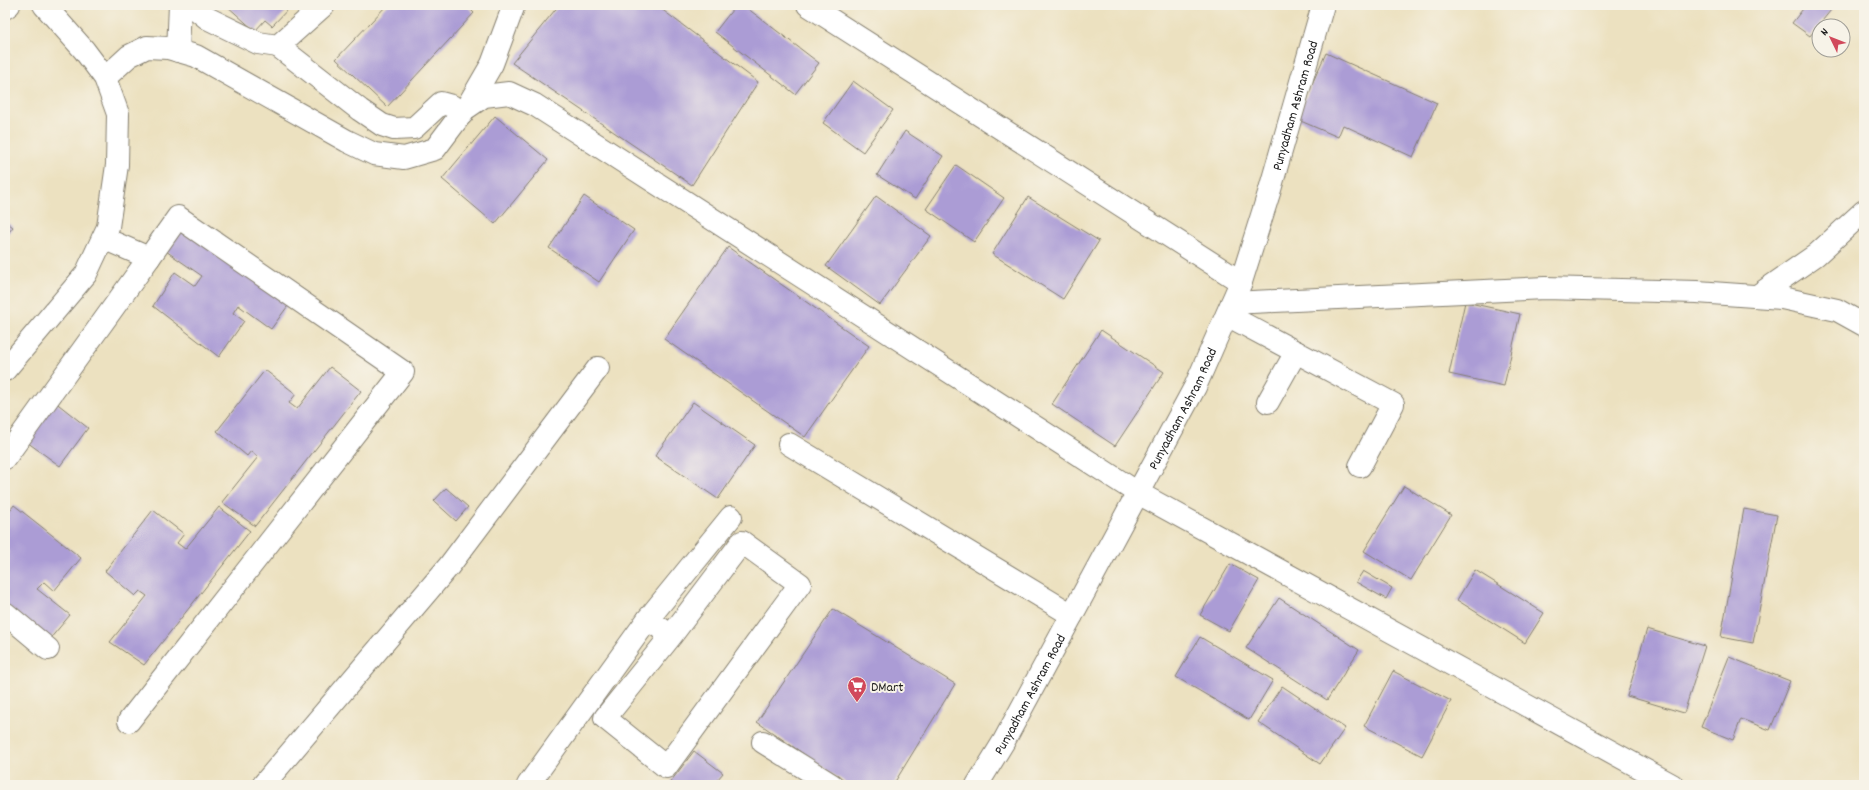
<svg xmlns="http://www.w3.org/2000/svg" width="1869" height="790" viewBox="0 0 1869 790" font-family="Dekko,sans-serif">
<rect width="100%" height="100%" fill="#f7f3e8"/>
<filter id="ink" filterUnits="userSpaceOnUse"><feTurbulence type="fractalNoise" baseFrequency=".025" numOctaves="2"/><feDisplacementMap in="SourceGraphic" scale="8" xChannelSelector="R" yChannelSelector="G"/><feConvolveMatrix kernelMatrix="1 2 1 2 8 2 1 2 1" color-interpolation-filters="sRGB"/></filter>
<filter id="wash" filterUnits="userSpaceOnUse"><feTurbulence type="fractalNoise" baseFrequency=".012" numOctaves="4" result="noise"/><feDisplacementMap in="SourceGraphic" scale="16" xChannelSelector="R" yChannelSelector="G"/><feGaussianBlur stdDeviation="0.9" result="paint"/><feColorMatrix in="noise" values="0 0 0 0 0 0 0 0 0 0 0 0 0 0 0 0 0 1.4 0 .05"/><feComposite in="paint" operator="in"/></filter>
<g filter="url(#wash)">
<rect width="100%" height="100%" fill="#ece1c0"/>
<g id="blocks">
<path fill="#ab9cd5" d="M226 5H292L272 26 265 20 255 31Z
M387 5H466L474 13 387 107 336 59Z
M559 5H656L758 82 692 185 512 63Z
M736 5H743L819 63 795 94 715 32Z
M1806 5H1835L1810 36 1792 23Z
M1326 53 1437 103 1413 157 1343 125 1338 137 1296 119Z
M853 81 893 110 863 152 823 123Z
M495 116 548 160 495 224 442 179Z
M905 131 943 156 915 199 877 175Z
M956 165 1004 198 974 242 926 209Z
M584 196 634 230 599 282 549 248Z
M876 196 931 236 880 305 826 266Z
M1028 197 1099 241 1063 299 992 254Z
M5 221 13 227 5 237Z
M180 224 290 303 271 329 238 305 233 313 244 321 219 357 153 306 175 272 195 286 202 276 163 249Z
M728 247 869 346 805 437 664 339Z
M1465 302 1520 314 1504 386 1449 374Z
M1101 330 1164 372 1115 446 1052 404Z
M330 367 361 391 255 526 222 502 258 457 251 451 247 456 217 431 265 370 296 394 289 403 297 409Z
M49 397 88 428 60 466 20 437Z
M693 402 755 445 718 499 655 456Z
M1404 486 1451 515 1411 580 1364 551Z
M446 488 468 507 456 521 434 501Z
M14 505 81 558 54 591 44 582 37 589 70 615 49 640 5 604V556L9 552 5 550V517Z
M219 507 250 531 144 665 110 642 147 596 140 591 135 596 105 571 153 510 184 534 177 543 185 549Z
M1744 509 1777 515 1753 643 1721 637Z
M1230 564 1259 580 1229 631 1200 615Z
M1475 570 1544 613 1525 643 1457 600Z
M1363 571 1392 588 1386 599 1356 582Z
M1279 598 1359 650 1327 700 1246 648Z
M833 609 955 684 893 785H849L757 722Z
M1647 629 1705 646 1684 713 1627 696Z
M1200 637 1273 680 1249 720 1176 677Z
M1729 657 1790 681 1770 730 1741 719 1733 740 1701 727Z
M1393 671 1451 701 1422 756 1364 726Z
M1282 686 1345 728 1320 764 1258 722Z
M694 751 723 773 713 785H668Z"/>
</g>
</g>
<g filter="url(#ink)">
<use href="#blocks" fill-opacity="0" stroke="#847e6e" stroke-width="1"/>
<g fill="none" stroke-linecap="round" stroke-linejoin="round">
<g stroke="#847e6e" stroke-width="24">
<g id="minor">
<path d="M191 5 207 18 258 43 278 46 324 5"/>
<path d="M808 5 1241 282"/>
<path d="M5 8 9 5"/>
<path d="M278 46 360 110 382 125 394 129 414 128 441 103 452 106 462 114"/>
<path d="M178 51 180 5"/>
<path d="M105 78 129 56 147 47 168 48 196 56 347 141 374 154 404 158 435 149 465 109 484 96 509 93 535 105 1138 493 1672 785"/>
<path d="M467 107 492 64 514 5"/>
<path d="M103 238 149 258 178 217 403 372 129 721"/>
<path d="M1757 296 1816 255 1864 211"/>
<path d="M1232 303 1545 288 1697 292 1782 298 1837 310 1864 325"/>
<path d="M1227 315 1393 404 1360 466"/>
<path d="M5 370 86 274 108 227 117 165 118 114 105 78 84 50 44 5"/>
<path d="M1268 402 1296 352"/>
<path d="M789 444 1072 615"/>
<path d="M5 458 149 258"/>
<path d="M5 613 48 649"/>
<path d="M648 619 671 636 605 718 666 767 800 584 742 542 671 636"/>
<path d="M763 742 832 785"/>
<path d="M263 785 449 566 598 368"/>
<path d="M528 785 648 619 731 517"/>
<path id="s1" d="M977 785 1004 741 1195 387 1241 282 1269 193 1323 5"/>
</g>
</g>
<use href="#minor" stroke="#fff" stroke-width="22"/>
</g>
</g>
<defs>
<g id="supermarket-pin" transform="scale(1)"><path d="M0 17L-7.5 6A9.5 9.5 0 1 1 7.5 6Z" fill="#d1495b" stroke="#f7f3e8"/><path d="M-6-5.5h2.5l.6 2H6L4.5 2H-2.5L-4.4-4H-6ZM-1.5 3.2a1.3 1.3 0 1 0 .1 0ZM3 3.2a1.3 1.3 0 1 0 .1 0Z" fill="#fff"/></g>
</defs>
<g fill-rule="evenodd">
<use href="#supermarket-pin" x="857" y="686"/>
</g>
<g text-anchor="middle" stroke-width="4" stroke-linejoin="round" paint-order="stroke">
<g font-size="14" fill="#1c1c1c" stroke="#f7f3e8">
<text dy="5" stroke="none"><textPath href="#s1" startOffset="753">Punyadham Ashram Road</textPath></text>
<text dy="5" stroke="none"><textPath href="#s1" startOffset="429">Punyadham Ashram Road</textPath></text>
<text dy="5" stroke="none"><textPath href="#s1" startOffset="105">Punyadham Ashram Road</textPath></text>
</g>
<g font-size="14" fill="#1c1c1c" stroke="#f7f3e8" text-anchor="start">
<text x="871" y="691">DMart</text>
</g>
</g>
<rect width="1869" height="790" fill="none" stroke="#f7f3e8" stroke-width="20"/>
<g transform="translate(1831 38) rotate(313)"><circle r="19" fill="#f7f3e8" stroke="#9f9d96"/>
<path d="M0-3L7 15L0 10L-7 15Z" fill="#d1495b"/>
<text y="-6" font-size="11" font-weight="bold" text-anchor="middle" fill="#1c1c1c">N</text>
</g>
</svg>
